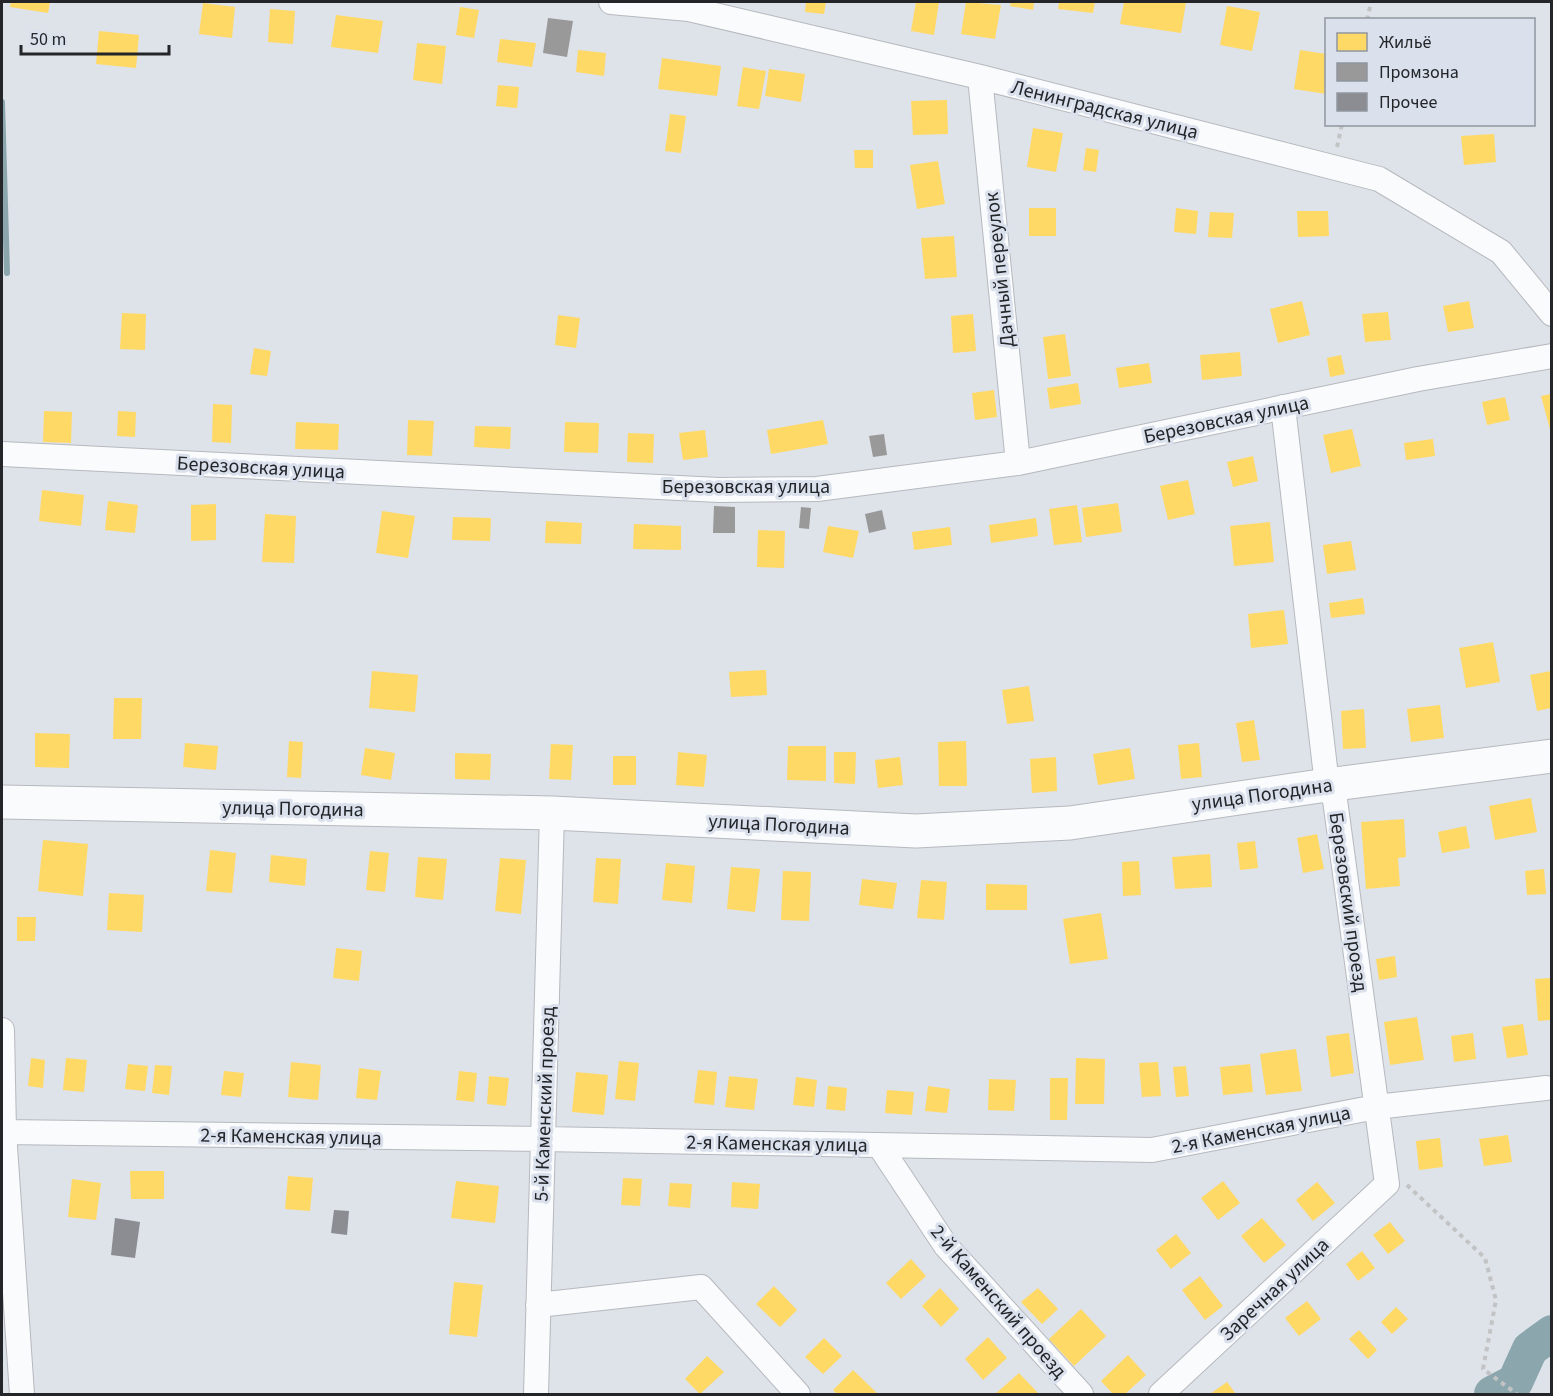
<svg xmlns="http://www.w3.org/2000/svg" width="1553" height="1396" viewBox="0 0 1553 1396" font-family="'Source Sans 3',sans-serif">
<rect width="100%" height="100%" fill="#dee2e9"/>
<path fill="#ffd966" d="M11 2H50L48 13 10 7Z
M806 2H826L824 14 805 12Z
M916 2H939L934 35 911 31Z
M966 2 1001 5 995 39 961 34Z
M1011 2H1034L1033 10 1010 6Z
M1059 2H1095L1093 13 1058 9Z
M1124 2H1186L1181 33 1120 24Z
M203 3 235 7 232 38 199 34Z
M1227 6 1260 12 1252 51 1220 45Z
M460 7 479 10 474 38 456 35Z
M270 9 295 11 293 44 268 42Z
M336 15 383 21 378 53 331 47Z
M99 31 139 35 136 68 96 64Z
M500 39 536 43 532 67 497 62Z
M417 43 446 46 442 84 413 80Z
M578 50 606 53 604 76 576 72Z
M1300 50 1326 54V94L1294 89Z
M662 58 721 66 717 96 658 89Z
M743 67 766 71 759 109 737 106Z
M769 69 805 74 801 102 765 96Z
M498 85 519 87 517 108 496 106Z
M947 100 948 134 913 135 911 101Z
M670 114 686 116 681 153 665 151Z
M1033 128 1063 133 1056 172 1027 167Z
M1494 134 1496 162 1464 165 1461 136Z
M1086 148 1099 150 1096 172 1083 170Z
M854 150H873V168H855Z
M938 161 945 204 917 209 910 165Z
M1029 208H1056V236H1029Z
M1176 208 1198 211 1196 234 1174 232Z
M1297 211H1328L1329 236 1298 237Z
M1210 212 1234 213 1232 238 1208 237Z
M954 236 957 277 925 279 921 238Z
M1302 301 1310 335 1278 343 1270 309Z
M1469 301 1474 328 1448 332 1443 306Z
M1388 312 1391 340 1365 342 1362 314Z
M122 313 146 314 145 350 120 349Z
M973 314 976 351 953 353 951 316Z
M558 315 580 318 576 348 555 345Z
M1065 334 1071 376 1048 379 1043 337Z
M254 348 271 351 267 376 250 374Z
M1240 352 1242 376 1202 380 1200 355Z
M1341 355 1345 374 1330 377 1327 358Z
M1149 363 1152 383 1119 388 1116 368Z
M1078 383 1081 404 1050 409 1047 388Z
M994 390 997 417 975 420 972 393Z
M1551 394V433L1541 396Z
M1505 397 1510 420 1487 425 1482 402Z
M213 404 232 405 231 443 212 442Z
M44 411 72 412 71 443 43 442Z
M118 411 136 412 135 437 117 436Z
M408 420 434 421 432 456 407 455Z
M823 420 828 444 771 454 767 430Z
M296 422 339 424 338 450 295 449Z
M565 422 599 423 598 453 564 452Z
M475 426 511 427 510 449 474 447Z
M1352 429 1361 466 1331 473 1323 435Z
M705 430 708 457 683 460 679 433Z
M628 433 654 434 653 463 627 462Z
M1433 439 1435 456 1406 460 1404 443Z
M1253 456 1258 481 1233 487 1227 462Z
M1188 480 1195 514 1168 520 1160 486Z
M42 490 84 495 81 526 39 521Z
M108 501 138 505 135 533 105 530Z
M1118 503 1122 532 1086 537 1082 508Z
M216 504V540L191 541V505Z
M1077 505 1082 542 1054 545 1049 509Z
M382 511 415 516 408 558 376 553Z
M265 514 296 516 294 563 262 562Z
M453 517 491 518 490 541 452 540Z
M1036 518 1038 536 991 543 989 525Z
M546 521 582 523 581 544 545 543Z
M1270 522 1274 562 1234 566 1230 526Z
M634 524 681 526V550L633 549Z
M828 526 859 531 853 558 823 552Z
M950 527 952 545 914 550 912 532Z
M758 530 785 531 784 568 757 567Z
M1351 541 1356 570 1327 574 1323 545Z
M1363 598 1365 614 1331 618 1329 603Z
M1284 610 1288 644 1251 648 1248 614Z
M1493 642 1500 682 1466 688 1459 648Z
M766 670 767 695 731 697 729 672Z
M372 671 418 675 415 712 369 708Z
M1551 671V708L1537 711 1530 675Z
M1029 686 1034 721 1007 724 1002 690Z
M114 698H142L141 739H113Z
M1440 705 1444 738 1411 742 1407 709Z
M1364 709 1366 748 1343 749 1341 711Z
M1254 720 1260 760 1242 762 1236 723Z
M35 733 70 734 69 768 35 767Z
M289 741 303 742 301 778 287 777Z
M966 741 967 786H939L938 742Z
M185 743 218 746 216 770 183 767Z
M1199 743 1202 777 1181 779 1178 745Z
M551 744 573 745 571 780 549 779Z
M788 746H826V781L787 780Z
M365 748 395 753 391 780 361 775Z
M1130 748 1135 779 1098 785 1093 754Z
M678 752 707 755 704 787 676 785Z
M834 752H856L855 784 834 783Z
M455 753 491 754 490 780 455 779Z
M613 756H636V785H613Z
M900 757 903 785 878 788 875 760Z
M1056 757 1057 791 1032 793 1030 759Z
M1531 798 1537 832 1495 840 1489 806Z
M1404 819 1406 857 1398 858 1400 886 1366 889 1361 822Z
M1466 826 1470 848 1442 853 1438 832Z
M1317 834 1324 869 1303 873 1297 838Z
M43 840 88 844 83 896 38 891Z
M1255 841 1258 868 1240 870 1237 843Z
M210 850 236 853 232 893 206 891Z
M370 851 389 853 385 892 366 890Z
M1210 854 1212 887 1175 889 1172 857Z
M271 855 307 859 305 886 269 882Z
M418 857 447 859 443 900 415 897Z
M500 858 526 860 521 914 495 911Z
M596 858 621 859 618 904 593 902Z
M1139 861 1141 895 1123 896 1122 862Z
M666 863 695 866 692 903 662 900Z
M731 867 760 869 755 912 727 909Z
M1544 869 1546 894 1527 895 1525 871Z
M783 871 811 872 809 921 781 920Z
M862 879 897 883 893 909 859 905Z
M921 880 947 882 944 920 917 918Z
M986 884 1027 885V910H986Z
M109 893 144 895 142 932 107 930Z
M1101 913 1108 959 1070 964 1063 919Z
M17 917H36L35 941H17Z
M336 948 362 951 359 981 333 978Z
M1395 956 1397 977 1379 980 1376 959Z
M1551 978V1020L1538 1021 1535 979Z
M1417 1017 1424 1060 1390 1065 1384 1022Z
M1523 1024 1528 1055 1507 1058 1502 1027Z
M1349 1033 1354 1073 1331 1077 1326 1036Z
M1473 1033 1476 1059 1454 1062 1451 1036Z
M1296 1049 1302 1091 1266 1095 1260 1054Z
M31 1058 45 1060 43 1088 28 1086Z
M66 1058 87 1060 84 1092 63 1090Z
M1076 1058 1105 1059 1104 1104H1075Z
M619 1061 639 1063 635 1101 615 1099Z
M291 1062 321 1065 318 1100 288 1097Z
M1158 1062 1161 1096 1142 1097 1139 1063Z
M128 1064 148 1066 145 1091 125 1089Z
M1250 1064 1253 1092 1223 1095 1220 1067Z
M155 1065 172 1066 169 1095 152 1093Z
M1186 1066 1189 1096 1176 1097 1173 1067Z
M359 1068 381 1071 377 1100 356 1098Z
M698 1070 717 1072 714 1105 694 1103Z
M224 1071 244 1073 241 1097 221 1095Z
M459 1071 477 1073 474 1102 456 1100Z
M576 1072 608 1075 604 1115 572 1112Z
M489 1076 509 1078 506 1106 487 1104Z
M729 1076 758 1079 754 1110 725 1107Z
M796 1077 817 1080 814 1107 793 1105Z
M1050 1078H1068L1067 1120H1050Z
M989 1079 1016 1080 1014 1111 988 1110Z
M828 1086 847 1088 845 1111 826 1109Z
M928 1086 950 1089 947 1113 925 1111Z
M887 1090 914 1092 912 1115 885 1113Z
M1508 1135 1512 1162 1484 1166 1479 1139Z
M1440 1138 1443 1167 1419 1170 1416 1141Z
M130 1171H164V1199H131Z
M288 1176 313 1178 310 1211 285 1209Z
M623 1178 642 1179 640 1206 621 1205Z
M72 1179 101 1183 96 1220 68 1217Z
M456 1181 499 1186 495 1223 451 1218Z
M1223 1181 1240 1203 1218 1220 1201 1198Z
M732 1182 760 1184 758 1209 731 1207Z
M1317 1182 1335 1203 1313 1221 1296 1200Z
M670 1183 692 1184 690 1208 668 1206Z
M1262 1218 1286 1245 1264 1263 1241 1236Z
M1390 1222 1405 1241 1388 1254 1373 1235Z
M1176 1234 1191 1253 1171 1269 1156 1250Z
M1362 1251 1375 1268 1358 1281 1346 1264Z
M911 1259 926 1276 901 1299 886 1283Z
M1200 1276 1223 1306 1205 1320 1182 1290Z
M454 1282 483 1285 477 1337 449 1334Z
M774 1286 797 1310 780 1327 756 1304Z
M940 1288 959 1309 941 1327 922 1306Z
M1038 1288 1058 1309 1042 1324 1021 1302Z
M1307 1301 1321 1319 1299 1336 1285 1318Z
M1396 1307 1408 1319 1392 1334 1381 1322Z
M1081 1309 1106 1336 1074 1366 1049 1339Z
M1359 1330 1377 1350 1368 1359 1349 1339Z
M988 1337 1007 1358 983 1380 965 1359Z
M824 1338 842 1356 823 1374 805 1357Z
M1128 1355 1146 1375 1125 1394H1113L1101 1381Z
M707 1356 724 1372 700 1394 685 1379Z
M853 1370 877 1393 876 1394H837L833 1390Z
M1019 1373 1039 1394H995Z
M1227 1382 1236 1394H1210Z"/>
<path fill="#999" d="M548 18 573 21 567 57 543 53Z
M884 434 887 455 873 457 869 436Z
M714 506 735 507V533H713Z
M801 507 811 508 809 529 799 528Z
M882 510 886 529 869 533 865 514Z"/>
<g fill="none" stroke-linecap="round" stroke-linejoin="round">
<path stroke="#8ca6ae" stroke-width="6" d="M2 102 7 273"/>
<path stroke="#8ca6ae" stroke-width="36" d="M1492 1394 1515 1382 1530 1349 1552 1333"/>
</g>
<path fill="#8c8d92" d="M334 1210 349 1211 347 1235 331 1233Z
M115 1218 140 1222 135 1258 111 1255Z"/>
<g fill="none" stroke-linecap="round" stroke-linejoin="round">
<g stroke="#b6b9be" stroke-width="26">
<path id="street" d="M611 2 689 9 980 77 1379 179 1501 252 1552 314
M980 77 1018 463
M2 454 719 490 817 489 1018 463 1418 379 1552 356
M2 1030 4 1132 22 1394
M4 1132 542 1139 1152 1150 1376 1107 1546 1088
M879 1145 946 1246 1081 1394
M538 1305 701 1287 798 1394
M536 1394 552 813
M1161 1394 1387 1184 1335 800 1327 785 1283 407"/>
</g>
<g stroke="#b6b9be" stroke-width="35">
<path id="secondary" d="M2 802 552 813 916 831 1070 823 1327 785 1552 756"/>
</g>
<path stroke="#c2c3c4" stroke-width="4" stroke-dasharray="4.5 4.5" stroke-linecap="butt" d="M1367 20 1371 2
M1337 147 1342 124
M1407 1185 1485 1258 1496 1300 1483 1369 1517 1394"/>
<use href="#street" stroke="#fafbfc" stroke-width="24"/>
<use href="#secondary" stroke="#fafbfc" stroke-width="33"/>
</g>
<g text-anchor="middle" stroke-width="6" stroke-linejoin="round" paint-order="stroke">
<g font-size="20" fill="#232529" stroke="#dae1ed">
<text transform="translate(1105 109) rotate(14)" y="7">Ленинградская улица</text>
<text transform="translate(999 270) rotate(-96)" y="7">Дачный переулок</text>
<text transform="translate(1226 419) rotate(-12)" y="7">Березовская улица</text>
<text transform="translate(261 467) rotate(3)" y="7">Березовская улица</text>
<text x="746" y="493">Березовская улица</text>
<text transform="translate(1262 794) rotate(-8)" y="7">улица Погодина</text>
<text transform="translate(293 808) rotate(1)" y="7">улица Погодина</text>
<text transform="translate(779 824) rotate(3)" y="7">улица Погодина</text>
<text transform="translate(1349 902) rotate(82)" y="7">Березовский проезд</text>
<text transform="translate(544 1104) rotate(-88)" y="7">5-й Каменский проезд</text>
<text transform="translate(1261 1129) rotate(-11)" y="7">2-я Каменская улица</text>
<text transform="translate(291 1136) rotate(1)" y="7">2-я Каменская улица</text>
<text transform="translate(777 1143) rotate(1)" y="7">2-я Каменская улица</text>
<text transform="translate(1274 1289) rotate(-43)" y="7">Заречная улица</text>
<text transform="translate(999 1301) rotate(49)" y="7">2-й Каменский проезд</text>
</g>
</g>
<rect width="1553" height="1396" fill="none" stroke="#232529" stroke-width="6"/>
<rect x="1325" y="18" width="210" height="108" fill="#dae1ed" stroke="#91969f" stroke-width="1.5"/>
<rect x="1337" y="33" width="30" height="18" fill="#ffd966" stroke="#91969f" stroke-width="1.5"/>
<text x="1379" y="48" font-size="18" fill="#232529">Жильё</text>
<rect x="1337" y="63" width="30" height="18" fill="#999999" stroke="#91969f" stroke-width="1.5"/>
<text x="1379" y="78" font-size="18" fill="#232529">Промзона</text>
<rect x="1337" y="93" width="30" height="18" fill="#8c8d92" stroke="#91969f" stroke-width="1.5"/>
<text x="1379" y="108" font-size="18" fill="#232529">Прочее</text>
<path d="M21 45v9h148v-9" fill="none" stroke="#232529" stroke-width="3"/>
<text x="30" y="45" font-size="18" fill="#232529" stroke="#dae1ed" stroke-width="4.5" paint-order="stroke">50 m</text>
</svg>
